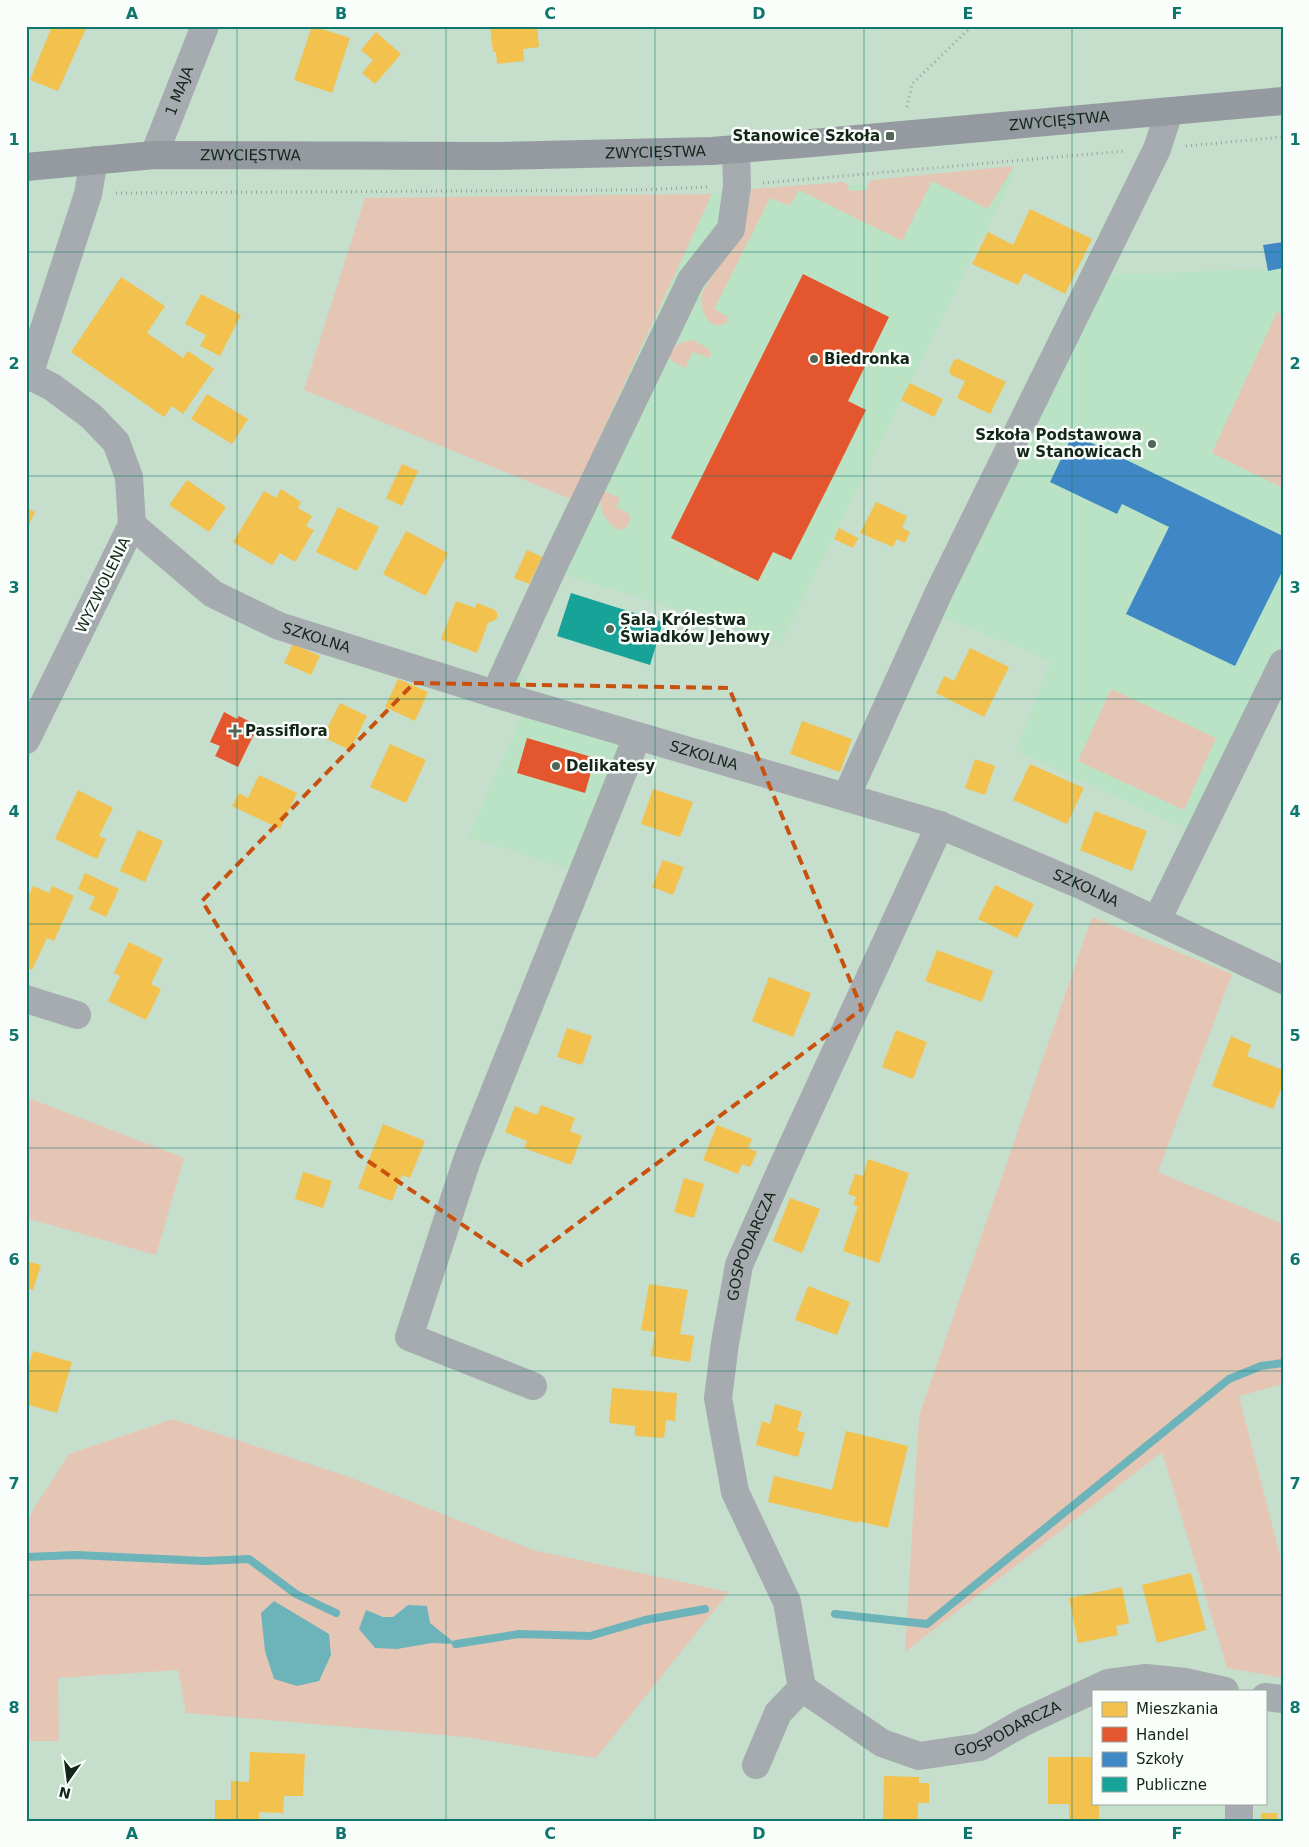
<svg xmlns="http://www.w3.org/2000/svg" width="1309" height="1847" viewBox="0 0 1309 1847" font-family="'DejaVu Sans',sans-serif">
<rect width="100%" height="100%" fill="#c6decc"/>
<path fill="#bae2c4" d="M1016 170 782 642 562 574 518 665 528 688 487 676 712 194 720 192 824 188Z
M1283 268V639L1191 831 1016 751 1050 661 937 614 1106 275Z
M523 713 627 742 575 871 468 837Z"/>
<path fill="#e5c6b5" d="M1014 166 988 209 932 181 902 241 799 190 791 204 787 205 770 198 714 309 727 316V322C710 335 696 306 703 291L745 225 751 189 844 182 848 186 849 191 868 190V185L872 180Z
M712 194 571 499 304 390 365 198Z
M1277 312 1283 315V488L1212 453Z
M693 340 709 349 711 354 709 358 693 352 685 368 672 361 669 357C672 345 682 341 693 340Z
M603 492H607L620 498 616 507 628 513 631 518 626 528 619 530C606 524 595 505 603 492Z
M1111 689 1216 738 1184 810 1078 761Z
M1092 917 1232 974 1158 1172 1283 1224V1384L1239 1396 1283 1568V1678L1227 1668 1162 1452 905 1652 919 1416Z
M26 1097 184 1158 156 1255 26 1218Z
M173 1419 349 1477 533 1550 729 1592 596 1758 465 1737 186 1713 178 1670 58 1678 59 1741H26V1521L69 1454Z"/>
<path fill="#6cb3ba" d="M274 1601 329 1634 331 1655 319 1681 297 1686 274 1679 265 1651 261 1613Z
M408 1605 427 1606 430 1623 456 1644 432 1643 397 1649 375 1648 359 1629 366 1610 383 1617H393Z"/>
<path fill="#f2c14e" d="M52 26H87L58 91 30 80Z
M312 26 350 38 332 93 294 80Z
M490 26H537L539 47 523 49 524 61 497 64 496 52H493Z
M376 32 401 54 375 84 362 73 373 60 361 50Z
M1030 209 1092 239 1065 294 1024 273 1018 285 972 264 988 232 1013 245Z
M121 277 165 306 147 333 183 358 188 351 214 369 183 414 172 406 164 417 71 352Z
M201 294 241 315 220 356 200 346 206 335 185 324Z
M958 359 1006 382 990 414 957 398 965 381 951 375 949 370 954 360Z
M910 383 943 399 934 417 901 400Z
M207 394 248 419 232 444 191 419Z
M402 464 418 471 402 506 386 498Z
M187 480 226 507 209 532 169 505Z
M281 489 301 502 298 508 312 516 306 526 314 530 295 562 280 553 272 565 233 542 264 491 276 498Z
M876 502 907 516 902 528 910 532 905 543 897 539 893 547 860 533Z
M338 507 379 527 357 571 316 552Z
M26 508 35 512 26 531Z
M839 528 858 538 853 548 834 539Z
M406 531 448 553 426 596 383 574Z
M527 550 542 557 529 584 514 578Z
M456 601 475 608 477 603 493 609 497 612V618L495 620 488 623 477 653 441 639Z
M293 644 320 656 311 675 284 663Z
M970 648 1009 667 984 717 936 693 944 676 954 681Z
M398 679 428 692 415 721 385 707Z
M340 703 367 716 350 750 323 737Z
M802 721 852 739 840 772 790 754Z
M390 744 426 760 406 803 370 787Z
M975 759 995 766 985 795 965 788Z
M1030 764 1084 788 1067 824 1013 800Z
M259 775 297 793 280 829 232 806 239 793 248 798Z
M653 789 693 802 680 837 641 824Z
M78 790 113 808 99 836 106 839 97 859 55 839Z
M1095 811 1147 831 1132 871 1080 850Z
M138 830 163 841 145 882 120 871Z
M663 860 684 867 673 895 652 887Z
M85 873 119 889 106 917 89 909 95 897 78 889Z
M995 885 1034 904 1017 938 978 919Z
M33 886 49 893 52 886 74 896 54 941 47 938 32 970 26 967V901Z
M129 942 163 959 151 984 161 989 146 1020 108 1001 120 976 114 973Z
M937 950 993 971 982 1002 925 981Z
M769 977 811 993 793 1037 752 1021Z
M567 1028 592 1036 582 1065 557 1057Z
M896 1030 927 1042 913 1079 882 1067Z
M1231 1036 1251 1045 1247 1056 1283 1070V1084L1273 1109 1212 1086Z
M541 1105 575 1118 570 1131 582 1136 571 1165 524 1148 527 1141 505 1132 515 1106 537 1115Z
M383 1124 425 1141 410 1178 402 1175 392 1201 358 1188Z
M717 1125 752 1139 748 1148 757 1152 750 1167 742 1164 738 1174 703 1160Z
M868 1159 909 1173 879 1263 843 1251 858 1206 853 1205 856 1197 848 1194 855 1174 863 1176Z
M303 1172 332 1181 323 1208 295 1199Z
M684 1178 704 1184 694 1218 674 1212Z
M790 1198 820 1209 802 1253 773 1241Z
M26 1261 41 1265 33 1290 26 1288Z
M649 1284 688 1290 680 1334 694 1336 690 1362 651 1356 655 1332 641 1330Z
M808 1286 850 1302 837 1335 795 1320Z
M33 1351 72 1362 57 1413 26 1404V1374Z
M612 1388 677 1393 675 1421 666 1420 664 1438 635 1436V1426L609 1423Z
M775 1404 802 1412 797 1430 805 1433 798 1457 756 1445 762 1421 770 1424Z
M846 1431 908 1446 888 1528 858 1521V1523L768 1502 774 1476 832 1490Z
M1191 1573 1206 1630 1157 1643 1142 1585Z
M1122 1587 1129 1623 1116 1626 1118 1635 1078 1643 1069 1598Z
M250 1752 305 1754 303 1796H284L283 1813 259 1812V1821H215V1800H231V1781L249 1782Z
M1048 1757H1093V1803H1099V1821H1069V1804H1048Z
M884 1776 919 1777V1783H929V1803H918V1821H883Z
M1261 1813H1277V1821H1261Z"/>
<path fill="#e4572e" d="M803 274 889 317 848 401 866 410 834 475 791 560 773 552 758 581 671 538Z
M224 712 237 719 239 716 258 726 238 767 215 756 220 746 210 742Z
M527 738 595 758 585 793 517 773Z"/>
<path fill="#3f88c5" d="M1283 242V268L1268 271 1263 245Z
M1073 434 1283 536V570L1235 666 1126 614 1169 527 1122 504 1117 514 1050 482Z"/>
<path fill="#17a398" d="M571 593 663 622 650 665 557 636Z"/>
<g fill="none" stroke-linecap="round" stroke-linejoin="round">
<path stroke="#6cb3ba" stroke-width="8" d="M26 1557 76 1555 205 1561 249 1559 296 1594 336 1613
M835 1614 927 1624 1229 1379 1261 1366 1283 1363
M456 1644 519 1634 590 1636 645 1620 705 1609"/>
<path stroke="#98a39f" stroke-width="3" stroke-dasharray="1 4" stroke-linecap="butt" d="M907 107 912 84 972 26
M1186 146 1283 137
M763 183 1125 151
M116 193 637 190 709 187"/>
<g stroke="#a5abae" stroke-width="28">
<path id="s1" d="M154 155 205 26"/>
<path d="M26 374 52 387 91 416 116 442 129 477 132 525 26 740"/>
<path d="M29 375 88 194 94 160"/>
<path id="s2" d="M132 525 213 594 279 626 495 694 940 825 1085 887 1283 980"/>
<path d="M495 694 554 565 691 280 731 229 737 186 736 149"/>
<path d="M846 797 939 592 1157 149 1169 112"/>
<path d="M1157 920 1283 663"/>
<path d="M26 999 77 1015"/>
<path d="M533 1386 409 1337 467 1160 637 737"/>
<path id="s3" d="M802 1688 882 1743 919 1756 980 1747 1024 1722 1108 1683 1146 1678 1185 1682 1225 1691"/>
<path d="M1265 1697 1283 1699"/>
<path id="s4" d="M756 1765 778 1713 802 1688 787 1602 735 1492 718 1398 725 1343 739 1265 782 1168 940 825"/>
<path d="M1239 1803V1821"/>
</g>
<path stroke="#949a9f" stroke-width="28" id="s5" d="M26 167 154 155 494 156 712 151 801 144 1283 101"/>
</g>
<path fill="none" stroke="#c8510e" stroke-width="4" stroke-dasharray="10 6" stroke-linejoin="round" d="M414 683 729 688 862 1009 522 1265 359 1155 202 901Z"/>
<path fill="none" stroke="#0f766e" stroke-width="1" stroke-opacity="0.55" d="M237 26V1821M446 26V1821M655 26V1821M864 26V1821M1072 26V1821M26 252H1283M26 476H1283M26 699H1283M26 924H1283M26 1148H1283M26 1371H1283M26 1595H1283"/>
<g fill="#526658" stroke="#fafefb" stroke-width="2">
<rect x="885" y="131" width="10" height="10" rx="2.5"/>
<circle cx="814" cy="359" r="5"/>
<circle cx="1152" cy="444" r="5"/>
<circle cx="610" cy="629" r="5"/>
<path d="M232.5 723.5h5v5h5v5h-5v5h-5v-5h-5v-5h5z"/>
<circle cx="556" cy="766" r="5"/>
</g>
<g text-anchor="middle" stroke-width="5" stroke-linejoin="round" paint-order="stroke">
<g font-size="15" fill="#142519" stroke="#fafefb">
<text dy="5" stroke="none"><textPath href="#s1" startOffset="69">1 MAJA</textPath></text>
<text dy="5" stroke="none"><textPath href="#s5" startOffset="1035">ZWYCIĘSTWA</textPath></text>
<text dy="5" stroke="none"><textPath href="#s5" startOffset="630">ZWYCIĘSTWA</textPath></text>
<text dy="5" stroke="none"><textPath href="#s5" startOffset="225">ZWYCIĘSTWA</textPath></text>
<text transform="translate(103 585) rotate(-64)" y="5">WYZWOLENIA</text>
<text dy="5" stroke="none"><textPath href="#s2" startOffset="219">SZKOLNA</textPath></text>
<text dy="5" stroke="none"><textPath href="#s2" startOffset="624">SZKOLNA</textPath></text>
<text dy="5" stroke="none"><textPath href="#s2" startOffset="1029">SZKOLNA</textPath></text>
<text dy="5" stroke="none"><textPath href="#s4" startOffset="552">GOSPODARCZA</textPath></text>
<text dy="5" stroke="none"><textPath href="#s3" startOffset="230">GOSPODARCZA</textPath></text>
</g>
<g font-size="15" font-weight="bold" fill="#142519" stroke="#fafefb" text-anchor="start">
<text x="880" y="141" text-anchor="end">Stanowice Szkoła</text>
<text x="824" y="364">Biedronka</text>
<text x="1142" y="440" text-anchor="end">Szkoła Podstawowa<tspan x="1142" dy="17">w Stanowicach</tspan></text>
<text x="620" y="625">Sala Królestwa<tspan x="620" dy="17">Świadków Jehowy</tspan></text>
<text x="245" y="736">Passiflora</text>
<text x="566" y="771">Delikatesy</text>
</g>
</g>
<rect width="1309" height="1847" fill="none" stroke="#fafefb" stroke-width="55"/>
<rect x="1092" y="1690" width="175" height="115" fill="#fafefb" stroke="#9ea7a1"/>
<rect x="1102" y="1702" width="25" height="15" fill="#f2c14e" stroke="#9ea7a1"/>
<text x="1136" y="1714" font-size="15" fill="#142519">Mieszkania</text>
<rect x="1102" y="1727" width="25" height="15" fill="#e4572e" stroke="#9ea7a1"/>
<text x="1136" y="1740" font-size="15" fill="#142519">Handel</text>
<rect x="1102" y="1752" width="25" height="15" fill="#3f88c5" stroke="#9ea7a1"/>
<text x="1136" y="1764" font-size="15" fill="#142519">Szkoły</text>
<rect x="1102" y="1777" width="25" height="15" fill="#17a398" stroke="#9ea7a1"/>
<text x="1136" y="1790" font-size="15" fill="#142519">Publiczne</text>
<g transform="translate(68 1780) rotate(194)" stroke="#fafefb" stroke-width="4" paint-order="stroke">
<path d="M0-4L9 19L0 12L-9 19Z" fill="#142519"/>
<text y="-8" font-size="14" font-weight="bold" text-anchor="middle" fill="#142519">N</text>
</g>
<rect x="28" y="28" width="1254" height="1792" fill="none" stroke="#0f766e" stroke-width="2"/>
<g font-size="16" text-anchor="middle" font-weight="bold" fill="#0f766e">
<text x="132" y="19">A</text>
<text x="341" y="19">B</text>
<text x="550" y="19">C</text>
<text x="759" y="19">D</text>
<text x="968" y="19">E</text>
<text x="1177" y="19">F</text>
<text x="14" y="145">1</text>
<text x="1295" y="145">1</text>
<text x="14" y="369">2</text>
<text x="1295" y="369">2</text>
<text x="14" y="593">3</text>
<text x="1295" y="593">3</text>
<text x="14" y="817">4</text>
<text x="1295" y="817">4</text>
<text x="14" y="1041">5</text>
<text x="1295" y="1041">5</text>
<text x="14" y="1265">6</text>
<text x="1295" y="1265">6</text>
<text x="14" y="1489">7</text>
<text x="1295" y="1489">7</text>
<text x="14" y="1713">8</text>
<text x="1295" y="1713">8</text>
<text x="132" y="1839">A</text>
<text x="341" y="1839">B</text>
<text x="550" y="1839">C</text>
<text x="759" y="1839">D</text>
<text x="968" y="1839">E</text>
<text x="1177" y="1839">F</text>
</g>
</svg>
